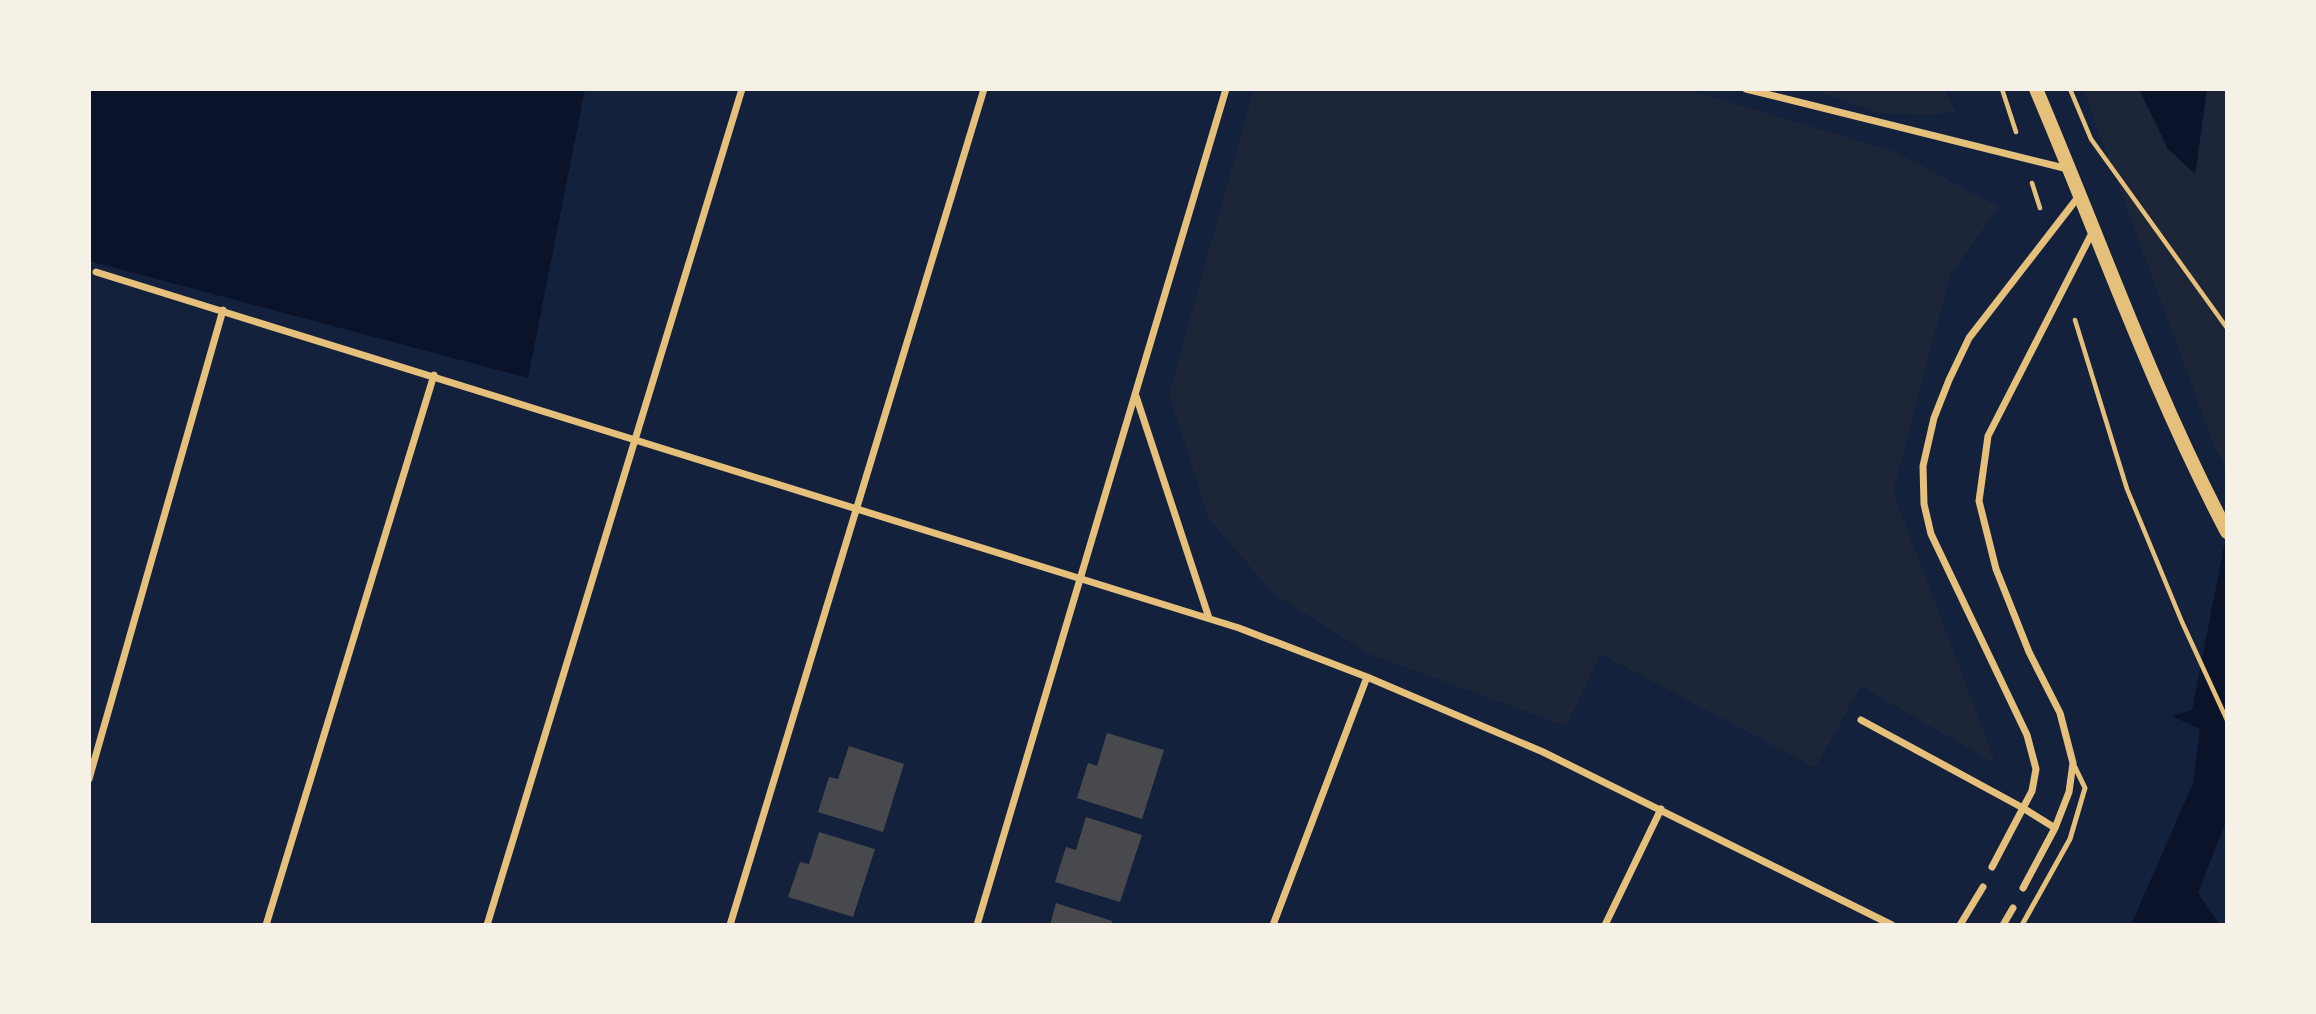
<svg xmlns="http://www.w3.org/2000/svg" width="2316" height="1014" viewBox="0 0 2316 1014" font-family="Ubuntu,sans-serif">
<rect width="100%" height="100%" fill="#14213d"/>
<path fill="#1d2539" d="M1254 89H1686L1896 152 1999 207 1950 275 1893 492 1996 764 1861 686 1815 768 1601 654 1566 726 1369 654 1274 594 1209 519 1169 394Z
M1809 89H1944L1956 112 1928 115 1881 113Z
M2083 89H2139L2168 149 2196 173 2207 89H2227V469L2215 448Z"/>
<path fill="#0b132b" d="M89 89H585L528 378 89 261Z
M2139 89H2207L2195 174 2168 149Z
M2227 531V819L2198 893 2220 925H2131L2193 783 2200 729 2172 716 2192 710Z"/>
<path fill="#48494c" d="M1107 733 1164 750 1142 819 1077 798 1088 763 1097 766Z
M849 746 904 764 883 832 818 812 829 777 838 779Z
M1086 817 1142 835 1120 902 1055 882 1066 847 1076 850Z
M819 832 875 849 853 917 788 897 800 862 809 864Z
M1056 903 1112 921 1111 925H1050Z"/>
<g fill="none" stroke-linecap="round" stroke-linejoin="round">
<path stroke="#e5c07b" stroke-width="4.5" d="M2002 89 2016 132
M2070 89 2091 139 2227 328
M2032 183 2040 208
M2075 320 2127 489 2182 622 2227 720"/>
<path stroke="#e5c07b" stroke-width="5" d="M2022 925 2070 839 2085 788 2073 763"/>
<path stroke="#e5c07b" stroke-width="7" d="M1746 89 2068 169
M96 272 1239 628 1367 677 1543 752 1892 925
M1136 396 1209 618
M1861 720 2023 808 2055 828
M89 779 223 310
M1992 867 2032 791 2036 769 2027 735 1931 534 1924 504 1923 466 1934 418 1949 380 1969 338 2079 196
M2023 888 2055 828 2069 792 2073 763 2060 713 2029 652 1996 569 1979 501 1988 436 2093 231
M266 925 434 375
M487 925 742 89
M730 925 984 89
M977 925 1226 89
M1273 925 1367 677
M1605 925 1661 809
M1960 925 1983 887
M2003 925 2013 908"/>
<path stroke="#e5c07b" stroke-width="14" d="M2036 89C2099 237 2152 389 2227 532"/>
</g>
<rect width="2316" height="1014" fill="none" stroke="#f6f1e7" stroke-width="182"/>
</svg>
